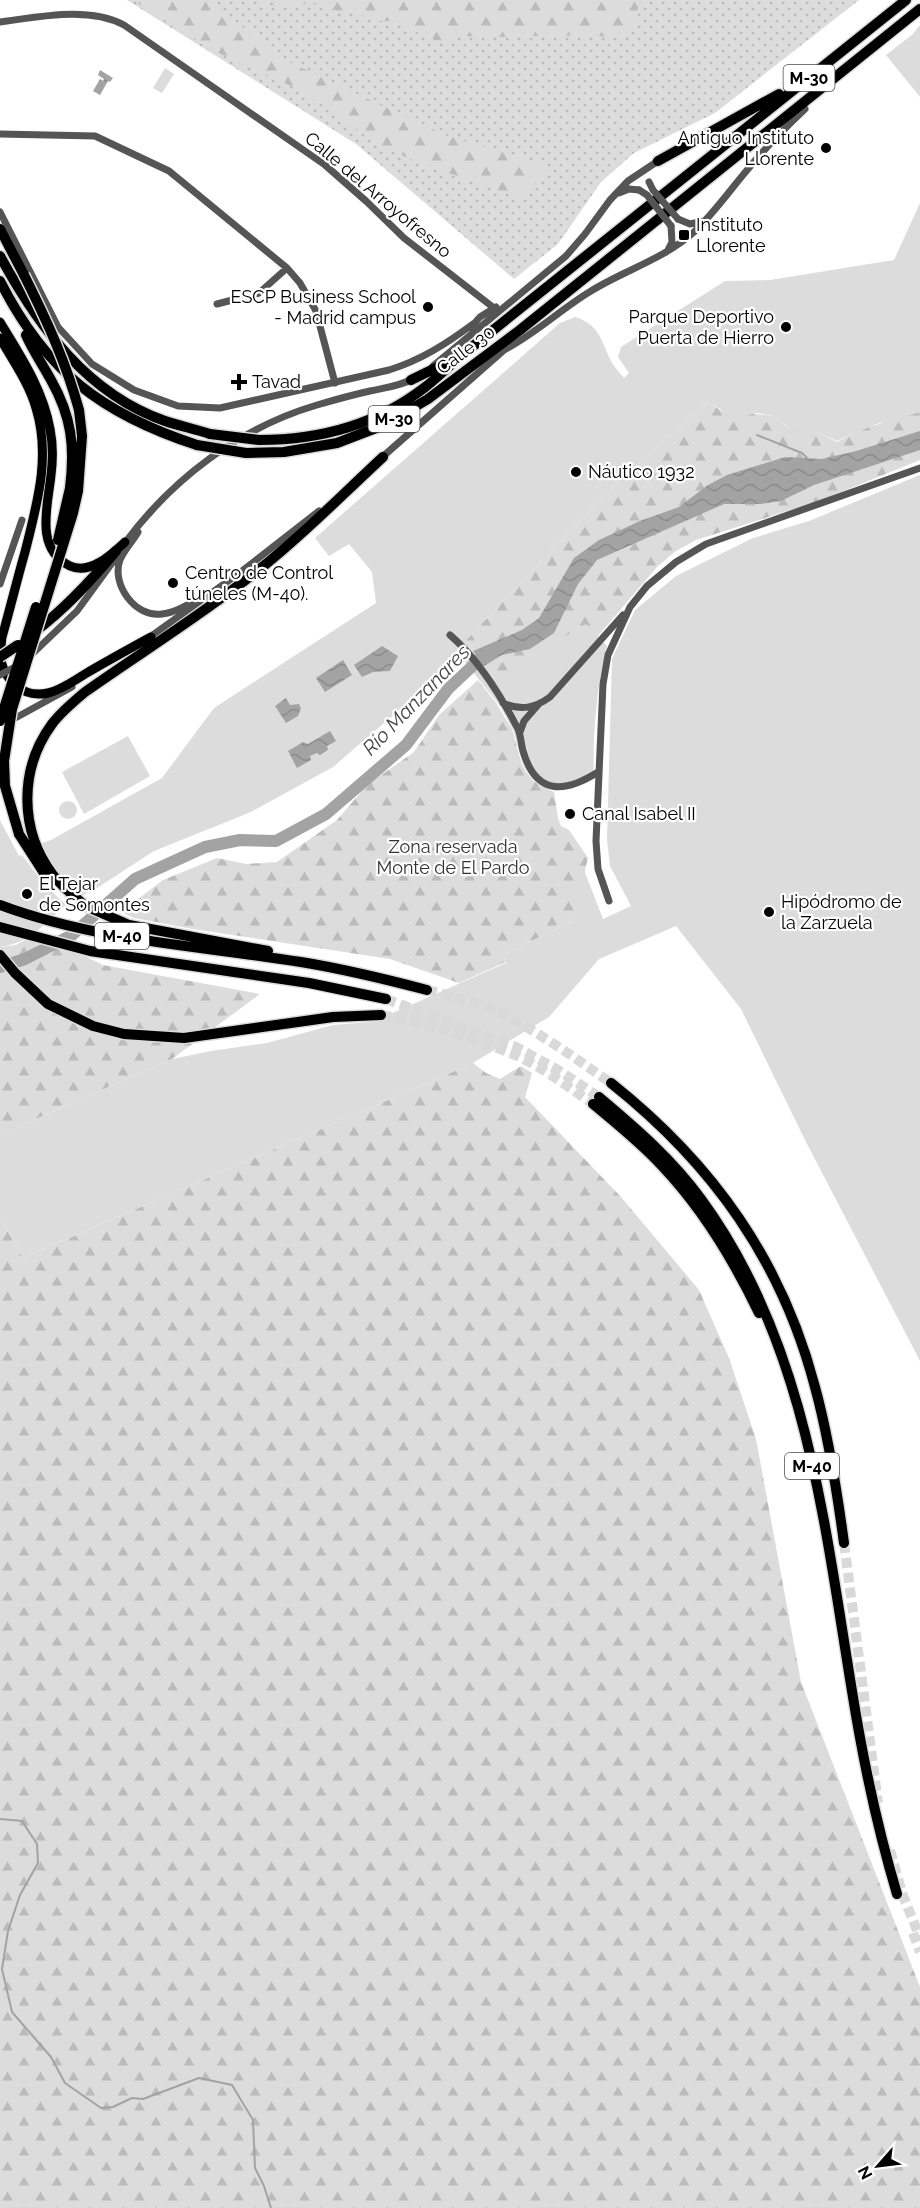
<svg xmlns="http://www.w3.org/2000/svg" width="920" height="2208" viewBox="0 0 920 2208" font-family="Raleway,sans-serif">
<defs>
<pattern id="grass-dots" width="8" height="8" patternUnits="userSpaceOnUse" patternTransform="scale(1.5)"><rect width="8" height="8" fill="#dcdcdc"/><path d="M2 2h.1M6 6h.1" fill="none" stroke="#bbb" stroke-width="1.8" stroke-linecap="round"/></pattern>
<pattern id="forest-firs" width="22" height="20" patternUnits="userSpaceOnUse" patternTransform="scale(1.5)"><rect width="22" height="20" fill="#dcdcdc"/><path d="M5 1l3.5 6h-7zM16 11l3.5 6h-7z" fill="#bbb"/></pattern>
<pattern id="water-waves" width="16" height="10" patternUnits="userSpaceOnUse" patternTransform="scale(1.5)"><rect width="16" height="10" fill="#a3a3a3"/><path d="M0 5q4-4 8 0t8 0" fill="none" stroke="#8b8b8b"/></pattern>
</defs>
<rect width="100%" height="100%" fill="#fff"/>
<path fill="url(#grass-dots)" d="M127 0H859L715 113 634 153 601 182 558 244 514 279 356 144Z"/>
<path fill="url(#forest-firs)" d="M133 0H205L276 51 274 55 445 135 549 167 522 198 417 162 379 145 304 92 214 51Z
M258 0H641L632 27 618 38 587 35 497 37 461 36 453 41H440L424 36 406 26 391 21H373L354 11H337L320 3 266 5Z
M709 403 720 410 773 416 790 429 819 433 837 442 863 429 920 411V460L819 501 696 540 676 551 657 567 597 637 494 678 466 640 619 481 700 408Z
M478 680 496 703 512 729 522 765 532 780 554 792 558 818 561 826 569 830 588 858 573 921 503 955 506 962 459 983 390 959 193 929 134 918 121 912 163 880 217 858 246 864 277 862 337 820 367 785 414 752 439 715Z
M38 933 103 965 260 994 172 1059 0 1135V947L16 945Z
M473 1063 486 1073 500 1079 521 1066 532 1073 525 1097 621 1197 699 1290 729 1358 756 1439 801 1682 920 1987V2208H0V1217L23 1258Z"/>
<path fill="#dcdcdc" d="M920 25V97L886 55 913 34Z
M165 68 174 74 162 93 153 88Z
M920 203V412L890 422 879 423 837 441 819 433 792 430 773 416 757 413 738 418 708 403 700 408 619 481 466 640 494 678 586 624 607 646C597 684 592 739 594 778L572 789 556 790 533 780 523 765 513 730 500 706 461 657 333 767 251 812 154 851 94 890 80 896C63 880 50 864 39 844L51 840 162 778 214 708 376 603 372 572 349 544 329 556 315 538 560 323 575 317C601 325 601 342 612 363 615 368 620 373 624 378L629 373 618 357 621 347 725 281 770 280 894 260Z
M920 475V1361L805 1140 741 1009 676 926 599 959 549 1017 473 1063 23 1258 0 1217V1135L172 1059 211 1051 267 1043 333 1025 372 1022 506 963 503 955 573 921 584 870 603 919 631 906 610 866 607 840 612 659 635 610 676 576 753 538 809 521Z
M128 736 150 776 84 814 62 772Z
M59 810a9 9 0 1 1 18 0a9 9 0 1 1-18 0Z
M0 820 19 856 22 855 43 883 66 905C44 924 30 943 0 947Z"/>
<path fill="url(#water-waves)" d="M100 70 113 78 110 82 108 81 100 95 93 91 100 79 103 81 104 79 98 75Z
M920 431V450L814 485 781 501 761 504H724L597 560 578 584 554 633 530 649 502 655 484 666 473 651 522 630 539 618 574 558 599 540 640 521 679 507 708 485 727 475 785 457 822 459 856 451Z
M382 646 398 656 390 671 373 672 362 677 354 665Z
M343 660 352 675 325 692 316 678Z
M286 698 290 705 299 704 301 708 298 716 286 723 275 706Z
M330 731 336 741 327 746 328 750 320 755 317 753 310 756 311 760 297 768 288 751 303 742 308 744Z"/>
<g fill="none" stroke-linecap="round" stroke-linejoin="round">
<path stroke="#a3a3a3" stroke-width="2" d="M757 435 802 453 808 459
M0 1819 22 1821 37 1844 38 1863 20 1895 8 1931 2 1969 12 2012 51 2057 65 2083 101 2108 113 2107 132 2098 143 2099 199 2078 232 2085 253 2120 255 2168 264 2186 271 2208"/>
<path stroke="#a3a3a3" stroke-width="12" d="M0 967 25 959 72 935 135 879 205 847 240 840 276 841 326 814 406 745 448 689 482 657 494 651"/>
<path stroke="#d9d9d9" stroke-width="10" stroke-dasharray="10 5" stroke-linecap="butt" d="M427 990C443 994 460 998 476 1003 520 1018 572 1056 611 1083
M386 999 516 1047 558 1070 599 1097
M381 1015C425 1023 469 1036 510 1053 540 1065 567 1086 593 1104
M844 1543 878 1803
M890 1850 902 1893 920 1938
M913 1933 920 1952"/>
<g stroke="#dbdbdb" stroke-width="11">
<path id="major" d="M0 322C20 355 43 389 50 429 53 444 53 459 51 475 48 505 34 549 70 566 90 575 111 555 125 542
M0 338C13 361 29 383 36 408 51 457 37 504 25 552 17 580 10 609 2 637L0 654
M0 654C2 678 22 699 48 693 61 690 74 681 85 674 107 661 129 649 151 637"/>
</g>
<g stroke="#dbdbdb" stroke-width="13">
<path id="highway" d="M658 161 779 94
M0 229 24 275
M0 256C38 326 87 394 165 421 180 426 195 429 210 434
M0 281C46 372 102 414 197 445
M26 335C33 351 43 365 51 380 72 417 75 447 70 488
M411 380 448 362
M259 440C319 440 376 425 424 388 437 378 449 366 462 355L906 0
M246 453 284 452 337 443 384 425 428 399 520 330 920 9
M78 491 82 436 79 410
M33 633C65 609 90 582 116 551
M19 834 44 873
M81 904 129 925 268 951
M0 905C96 941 201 946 301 962 344 969 385 979 427 990
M86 907C75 896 62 887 53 875 19 830 19 769 52 724 61 712 73 702 85 692 143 651 205 613 261 568 304 534 343 494 383 457
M0 927 90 951 309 983 386 999
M0 955 15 973 48 1004 93 1026 124 1034 184 1038 333 1017 381 1015
M611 1083C713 1164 782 1261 815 1387 829 1438 837 1491 844 1543
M599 1097C636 1128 673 1160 701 1199 806 1342 824 1521 852 1691 863 1760 877 1827 897 1894
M593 1104C617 1124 641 1143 662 1166 702 1208 734 1261 759 1313"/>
</g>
<path stroke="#555" stroke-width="7" d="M0 22C39 17 88 6 124 25L325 165 366 201 404 238 494 308
M0 134 95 136 169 171 287 268 300 283 316 311 335 383
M619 193 629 189 639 190
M0 212 58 327 92 364 134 390 178 406 220 408 389 370C421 360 446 344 473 324
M678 219 690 224 704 221
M668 250 672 242 671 226
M217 304 259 293 287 268
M470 328 480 317 496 307
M433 366 566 256 585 234 610 200 628 181 658 161
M380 459 504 350C535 334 561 309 591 291 625 270 664 259 694 232 714 213 730 190 748 169 765 148 785 128 805 109
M138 532C133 541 124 550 120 560 111 584 135 618 162 614 174 613 186 606 196 600
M124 544C172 479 239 428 317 405 334 400 352 395 370 391 384 388 401 386 414 378
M0 584 22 520
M450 635C478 659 501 696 518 729 521 736 521 744 523 751 536 796 565 793 598 772
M147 639 242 571 319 511
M30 656 77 611 115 559
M503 703C521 711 535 708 550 697L623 615
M8 722 72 687
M520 732 524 721 538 705
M609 901 598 869 596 841 603 684 608 655 630 607 647 586 676 562 706 544 920 468"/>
<use href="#major" stroke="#000" stroke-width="9"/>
<use href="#highway" stroke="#000" stroke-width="10"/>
<g stroke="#dbdbdb" stroke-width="13" stroke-linecap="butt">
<path id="highway-bridge" d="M24 275C46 319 66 362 79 410
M210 434 259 440
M197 445 246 453
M58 540 70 488
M0 657 18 645
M0 721 36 607
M19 834 5 786 4 761 12 709 73 513 78 491"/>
</g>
<path stroke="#555" stroke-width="7" d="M649 182 653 190 678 219
M639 190 647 195 671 226
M0 675 13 668"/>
<use href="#highway-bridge" stroke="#000" stroke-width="10"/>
</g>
<g fill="#000" stroke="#fff" stroke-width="2">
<circle cx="826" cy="148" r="6"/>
<rect x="678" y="229" width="12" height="12" rx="3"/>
<circle cx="428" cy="307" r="6"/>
<circle cx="786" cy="327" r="6"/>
<path d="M236 373h6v6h6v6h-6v6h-6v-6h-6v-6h6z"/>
<circle cx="576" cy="472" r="6"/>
<circle cx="173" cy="583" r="6"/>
<circle cx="570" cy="814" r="6"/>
<circle cx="27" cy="894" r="6"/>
<circle cx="769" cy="912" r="6"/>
</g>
<g text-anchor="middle" stroke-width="4.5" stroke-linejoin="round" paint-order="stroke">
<g fill="#fff" stroke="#4c4c4c" stroke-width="1.5">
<rect x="783.5" y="65" width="51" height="26" rx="4.5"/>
<rect x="368.5" y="406" width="51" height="26" rx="4.5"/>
<rect x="95" y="923" width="54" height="26" rx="4.5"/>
<rect x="785" y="1453" width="54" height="26" rx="4.5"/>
</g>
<g font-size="16" font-weight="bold" fill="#000">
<text x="809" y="84">M-30</text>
<text x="394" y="425">M-30</text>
<text x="122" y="942">M-40</text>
<text x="812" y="1472">M-40</text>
</g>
<g font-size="18" fill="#000" stroke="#fff" text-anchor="start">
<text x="814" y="144" text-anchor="end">Antiguo Instituto<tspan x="814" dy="21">Llorente</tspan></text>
<text x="696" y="231">Instituto<tspan x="696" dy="21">Llorente</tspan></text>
<text x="416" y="303" text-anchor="end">ESCP Business School<tspan x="416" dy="21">- Madrid campus</tspan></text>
<text x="774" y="323" text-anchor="end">Parque Deportivo<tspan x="774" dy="21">Puerta de Hierro</tspan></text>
<text x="252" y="388">Tavad</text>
<text x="588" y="478">Náutico 1932</text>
<text x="185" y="579">Centro de Control<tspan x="185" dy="21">túneles (M-40).</tspan></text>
<text x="582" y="820">Canal Isabel II</text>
<text x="39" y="890">El Tejar<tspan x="39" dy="21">de Somontes</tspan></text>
<text x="781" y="908">Hipódromo de<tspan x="781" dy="21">la Zarzuela</tspan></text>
</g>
<g font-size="18" fill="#000" stroke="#fff">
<text transform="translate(378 195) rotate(40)" y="6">Calle del Arroyofresno</text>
<text transform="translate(466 350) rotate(-37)" y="6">Calle 30</text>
</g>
<g font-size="18" fill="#333" stroke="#fff">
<text x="453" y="853">Zona reservada<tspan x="453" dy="21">Monte de El Pardo</tspan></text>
</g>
<g font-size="20" font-style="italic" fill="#444" stroke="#fff">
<text transform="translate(416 700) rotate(-46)" y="7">Río Manzanares</text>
</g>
</g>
<g transform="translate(878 2166) rotate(242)" stroke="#ffffff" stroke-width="4.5" paint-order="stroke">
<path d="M0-4.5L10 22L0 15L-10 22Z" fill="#000000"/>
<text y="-9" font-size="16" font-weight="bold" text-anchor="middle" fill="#000000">N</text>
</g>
</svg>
